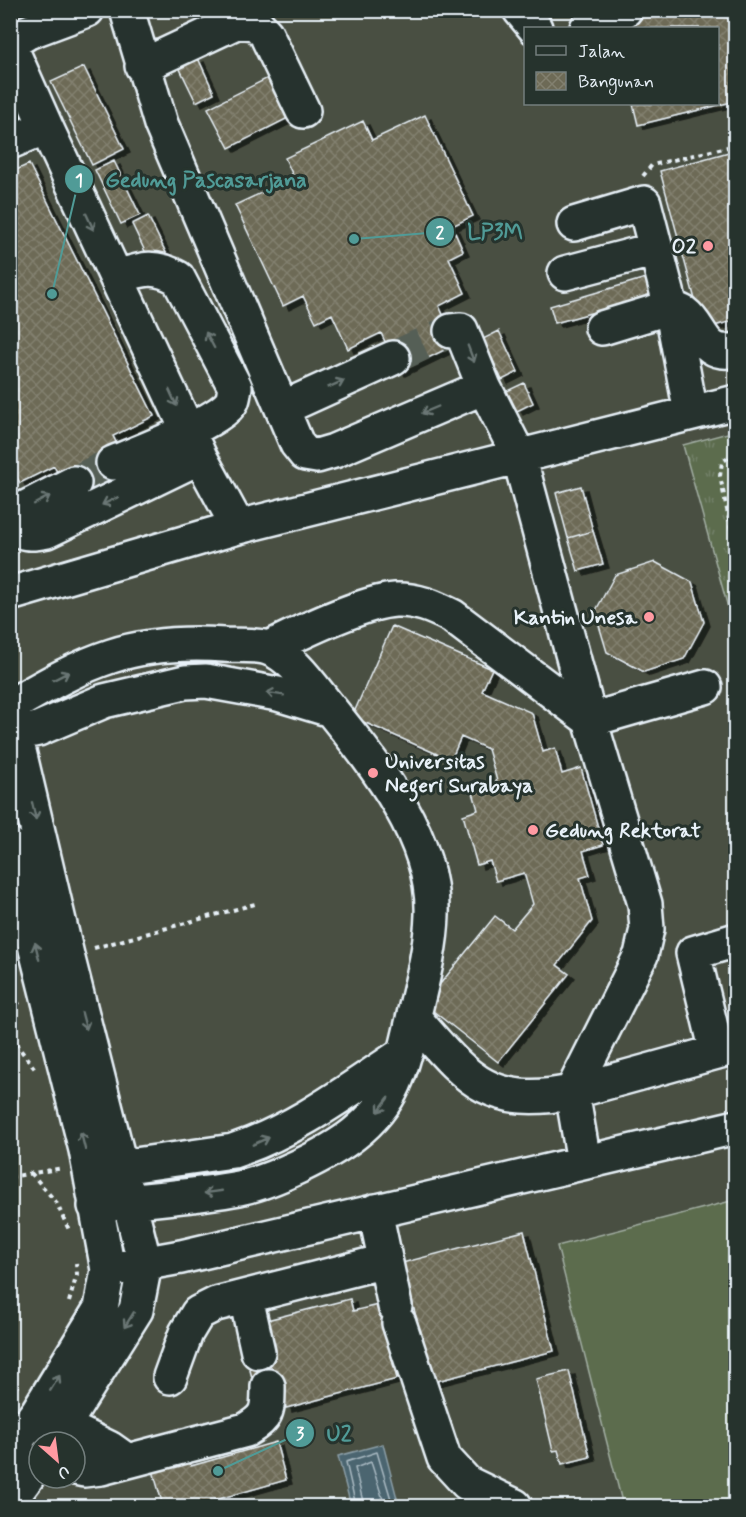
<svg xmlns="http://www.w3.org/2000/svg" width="746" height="1517" viewBox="0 0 746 1517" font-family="Mynerve,sans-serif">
<defs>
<pattern id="grass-tufts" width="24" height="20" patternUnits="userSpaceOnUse" patternTransform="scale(1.5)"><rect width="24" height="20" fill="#5c6c4e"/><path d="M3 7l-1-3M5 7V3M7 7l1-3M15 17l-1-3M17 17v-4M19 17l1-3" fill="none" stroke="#738168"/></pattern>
<pattern id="building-cross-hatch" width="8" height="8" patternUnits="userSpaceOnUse" patternTransform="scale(1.5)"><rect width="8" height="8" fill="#6d6a56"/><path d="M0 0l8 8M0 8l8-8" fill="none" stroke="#82806f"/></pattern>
<filter id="shadow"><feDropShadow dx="6" dy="4" stdDeviation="0" flood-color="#0009"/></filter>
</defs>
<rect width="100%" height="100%" fill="#3b4439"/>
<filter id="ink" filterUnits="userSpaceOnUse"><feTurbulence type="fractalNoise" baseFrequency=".0167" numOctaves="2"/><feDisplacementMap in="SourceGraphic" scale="12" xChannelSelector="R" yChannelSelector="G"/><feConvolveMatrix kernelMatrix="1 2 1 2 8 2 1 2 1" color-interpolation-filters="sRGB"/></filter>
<g filter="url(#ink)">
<path fill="#4a4f42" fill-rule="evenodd" d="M11 11H735V1506H11ZM526 28H718V104H526ZM39 1442H75V1478H39Z"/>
<path fill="url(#grass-tufts)" stroke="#a2aea3" stroke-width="1.5" d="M735 431 736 432 735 633 683 445Z"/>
<path fill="#5c6c4e" stroke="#a2aea3" stroke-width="1.5" d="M735 1200V1506H623L557 1246Z"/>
<path fill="#4b6570" stroke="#8a9da6" stroke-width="1.5" d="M383 1444 399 1506H351L338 1456Z"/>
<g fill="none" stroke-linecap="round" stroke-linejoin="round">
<path stroke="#a9b9c2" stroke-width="1.5" d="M356 1506 346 1462 377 1452 393 1506
M364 1506 355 1468 371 1462 385 1506"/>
</g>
<path fill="url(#building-cross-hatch)" stroke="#e8f1f8" stroke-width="1.5" filter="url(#shadow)" d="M671 10H736V101L638 125 633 104H718V28H614L613 25Z
M198 58 214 93 196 102 179 67Z
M84 67 124 149 92 165 51 82Z
M270 77 290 117 229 148 208 108Z
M425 115 473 216 452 226 463 251 449 258 465 293 439 306 457 344 399 372 381 333 348 349 332 314 316 322 303 296 283 306 235 205 294 178 285 158 363 121 372 140Z
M736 150V320L703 329 660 171Z
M114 161 140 215 121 224 95 170Z
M29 164 154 416 113 436 118 446 59 476 54 466 20 483 10 464V173Z
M148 216 168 257 152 266 132 224Z
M646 278 651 296 555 323 550 306Z
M499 331 518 372 502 380 483 339Z
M524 383 533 403 517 411 507 391Z
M107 451 118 473 79 493 68 471Z
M581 486 593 531 568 538 556 493Z
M593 531 603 564 578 571 568 538Z
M655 562 692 582 704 622 684 659 644 672 607 652 595 612 615 575Z
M392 626 492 669 482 691 532 713 543 752 555 748 562 774 581 768 603 845 583 851 590 875 580 878 592 921 557 965 569 974 498 1062 424 1004 495 916 512 929 533 904 524 873 496 881 490 861 477 865 463 815 478 810 472 789 497 781 488 749 461 737 451 760 352 717Z
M524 1231 554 1351 433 1382 402 1263Z
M350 1299 353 1311 378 1305 397 1379 286 1408 279 1383 255 1389 246 1355 263 1321Z
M569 1371 590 1457 562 1464 558 1450 553 1451 536 1379Z
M276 1442 286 1480 201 1504 202 1506H163L150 1460 187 1450 191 1466Z"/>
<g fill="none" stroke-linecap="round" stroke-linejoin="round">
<path stroke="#555e56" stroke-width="33" stroke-dasharray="33 16" stroke-linecap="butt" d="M393 358 451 331
M74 483 113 463"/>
<g stroke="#e8f1f8" stroke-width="38">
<path id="minor" d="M127 10 161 124 297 444 305 454 317 456 334 451 484 387
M520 10 535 28
M587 28 625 10
M10 43 28 32 87 10
M10 46 46 127
M142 66 238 21 256 23 266 34 303 111
M10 142 46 127 200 457 238 527
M574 224 644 203 671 307 691 413
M565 273 656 249
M602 328 671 307C675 309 681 311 684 313 703 327 702 358 736 350
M451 331 461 330 484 387 519 456 590 720 645 904 647 929 641 955 572 1092
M283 408 393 358
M113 463C135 454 224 420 232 401 234 397 234 391 235 387L178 278C154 264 142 269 117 277
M10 516 74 483
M10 521C20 536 32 534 47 531L200 457
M10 594 238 527 736 402
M269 648C299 633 362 602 395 600 416 599 434 607 452 616L590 720 705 687
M10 706C89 660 130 639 224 645 237 646 256 644 268 648 293 656 315 691 331 710 376 766 435 839 432 915 431 950 421 985 413 1019 402 1068 395 1102 354 1134 329 1154 271 1182 239 1188 192 1197 143 1199 95 1206
M10 713 67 955 145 1264 136 1310 53 1442
M10 735 38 729 104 701 185 682 206 681 278 694 331 710
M10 845 86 1150 108 1270 101 1308 37 1413 10 1449
M736 940 693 953 717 1052 736 1047
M414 1018C466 1077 487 1109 572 1092L584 1162
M572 1092 717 1052
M100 1170 233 1151C297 1130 350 1089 406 1052
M375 1211 395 1306
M108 1270 181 1257 736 1127
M246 1298 258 1352
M399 1323 444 1458 467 1483 515 1506
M170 1377 186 1333 198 1313 216 1304 385 1261
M43 1416 109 1448 126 1460
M75 1468 84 1470 101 1468 246 1430C268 1417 268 1411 268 1386
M10 1500 39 1461"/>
</g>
<path stroke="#e8f1f8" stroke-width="4" stroke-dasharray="4.5 4.5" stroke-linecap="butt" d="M643 176 652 165 736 145
M736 453 722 462 720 476 736 553
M94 948 255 904
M10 1020 19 1002
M10 1036 35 1069
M31 1173 56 1202 70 1232
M10 1177 63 1168
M69 1302 77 1274 76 1263
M10 1395 20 1382"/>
<use href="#minor" stroke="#26332d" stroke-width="33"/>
</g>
<defs><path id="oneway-shaft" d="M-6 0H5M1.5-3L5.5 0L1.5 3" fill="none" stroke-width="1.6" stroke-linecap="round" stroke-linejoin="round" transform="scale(1.5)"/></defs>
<g stroke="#6a7674">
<use href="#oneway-shaft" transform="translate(90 222) rotate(65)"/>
<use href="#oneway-shaft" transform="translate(210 340) rotate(-118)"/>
<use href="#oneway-shaft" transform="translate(471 354) rotate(69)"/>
<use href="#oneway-shaft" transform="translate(336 384) rotate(-24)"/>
<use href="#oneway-shaft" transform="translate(173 398) rotate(65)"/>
<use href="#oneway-shaft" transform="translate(430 410) rotate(157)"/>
<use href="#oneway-shaft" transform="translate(42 500) rotate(-28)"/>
<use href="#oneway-shaft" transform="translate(110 501) rotate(154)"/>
<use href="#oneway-shaft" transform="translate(61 676) rotate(-27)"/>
<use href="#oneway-shaft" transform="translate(275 694) rotate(-171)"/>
<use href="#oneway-shaft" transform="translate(34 811) rotate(77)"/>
<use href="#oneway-shaft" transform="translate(37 951) rotate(-104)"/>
<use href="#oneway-shaft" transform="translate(84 1021) rotate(75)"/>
<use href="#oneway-shaft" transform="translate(383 1105) rotate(126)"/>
<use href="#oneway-shaft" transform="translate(83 1141) rotate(-104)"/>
<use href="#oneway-shaft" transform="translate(261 1141) rotate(-24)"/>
<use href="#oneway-shaft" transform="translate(213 1192) rotate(172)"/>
<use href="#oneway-shaft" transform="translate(129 1320) rotate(122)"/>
<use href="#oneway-shaft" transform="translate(55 1383) rotate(-58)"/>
</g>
</g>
<g fill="#ff9aa2" stroke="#26332d" stroke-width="2">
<circle cx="708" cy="246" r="6"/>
<circle cx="649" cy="617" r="6"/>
<circle cx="373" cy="773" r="6"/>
<circle cx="533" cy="830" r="6"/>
</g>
<g text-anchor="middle" stroke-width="6" stroke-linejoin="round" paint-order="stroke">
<g font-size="21" font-weight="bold" fill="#e8f1f8" stroke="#26332d" text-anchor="end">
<text x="696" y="253">O2</text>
<text x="637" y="624">Kantin Unesa</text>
<text x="385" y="768" text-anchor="start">Universitas<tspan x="385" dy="24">Negeri Surabaya</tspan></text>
<text x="545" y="837" text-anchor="start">Gedung Rektorat</text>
</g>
</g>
<path fill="none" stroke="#509b97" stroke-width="2" d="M52 294L79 179M354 239L440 232M218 1471L300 1433"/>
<g fill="#509b97" stroke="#26332d" stroke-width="2">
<circle cx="52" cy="294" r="6"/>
<circle cx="354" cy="239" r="6"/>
<circle cx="218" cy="1471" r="6"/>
<circle cx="79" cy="179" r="15"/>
<circle cx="440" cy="232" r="15"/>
<circle cx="300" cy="1433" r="15"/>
</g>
<g font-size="18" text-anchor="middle" font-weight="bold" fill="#fff">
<text x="79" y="186">1</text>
<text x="440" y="238">2</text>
<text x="300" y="1439">3</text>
</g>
<g font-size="22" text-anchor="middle" font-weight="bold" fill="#509b97" stroke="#26332d" stroke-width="6" stroke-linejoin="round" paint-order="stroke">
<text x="206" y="187">Gedung Pascasarjana</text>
<text x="495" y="239">LP3M</text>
<text x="339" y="1441">U2</text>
</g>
<rect width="746" height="1517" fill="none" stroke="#26332d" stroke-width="36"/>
<rect x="18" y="18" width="710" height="1481" fill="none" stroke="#e8f1f8" stroke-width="2" filter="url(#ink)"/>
<rect x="524" y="27" width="195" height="78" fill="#26332d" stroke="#747f7e" stroke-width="1.5"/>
<rect x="536" y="46" width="30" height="9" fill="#26332d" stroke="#747f7e" stroke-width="1.5"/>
<text x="578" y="57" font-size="18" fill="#e8f1f8">Jalan</text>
<rect x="536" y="72" width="30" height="18" fill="url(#building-cross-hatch)" stroke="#747f7e" stroke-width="1.5"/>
<text x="578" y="87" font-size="18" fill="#e8f1f8">Bangunan</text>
<g transform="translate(57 1460) rotate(152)"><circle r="28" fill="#26332d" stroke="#747f7e" stroke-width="1.5"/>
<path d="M0-4.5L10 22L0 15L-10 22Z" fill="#ff9aa2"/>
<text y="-9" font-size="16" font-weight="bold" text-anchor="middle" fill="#e8f1f8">U</text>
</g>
</svg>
